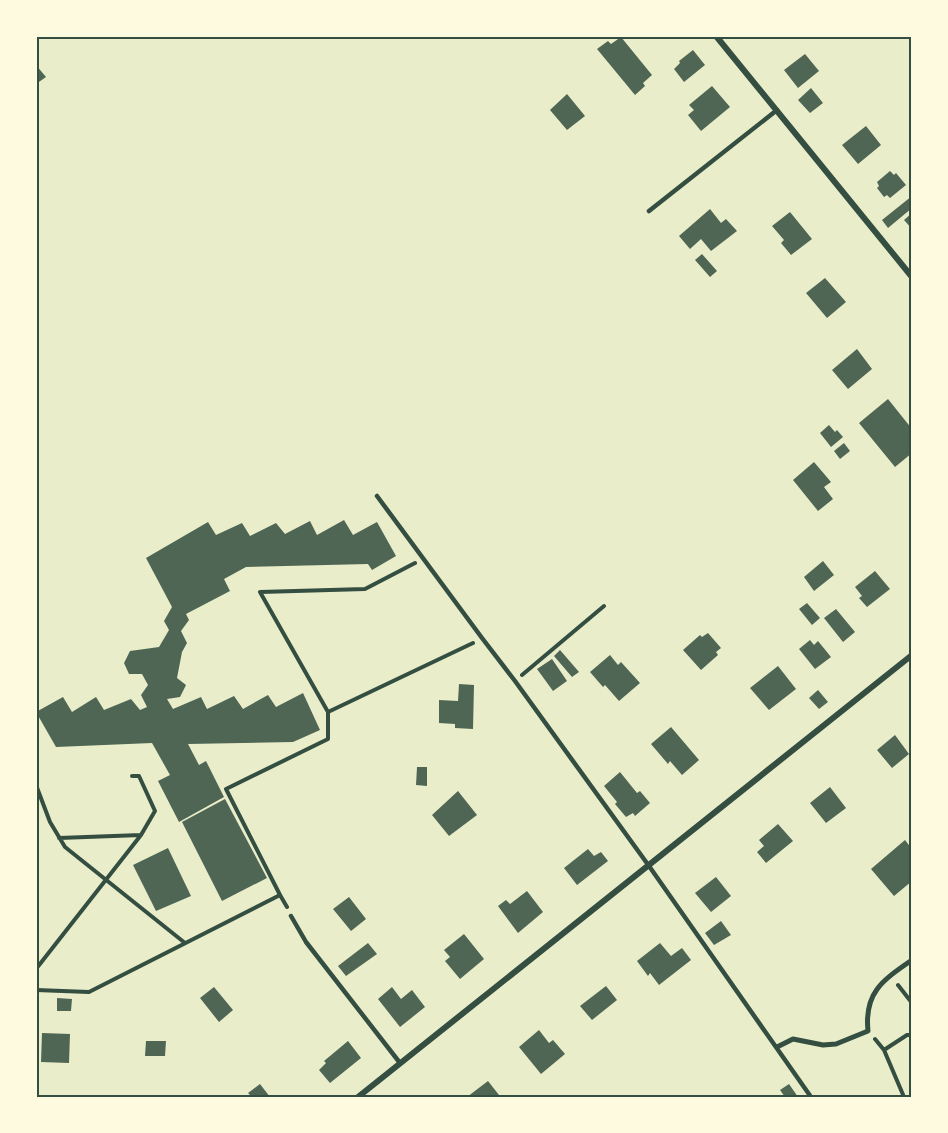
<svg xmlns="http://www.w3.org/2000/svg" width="948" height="1133" viewBox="0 0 948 1133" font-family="'Playfair Display',serif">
<rect width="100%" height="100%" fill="#e9edc9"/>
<path fill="#4f6655" d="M621 37 652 75 643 83 645 86 635 95 597 49 608 41 611 44Z
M693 50 705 65 684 82 674 69 680 63 679 61Z
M805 54 819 71 798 88 784 70Z
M36 65 46 77 36 84Z
M712 86 730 107 701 131 688 115 694 110 689 105Z
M811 88 823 103 810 113 798 100Z
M567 94 585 116 567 130 550 110Z
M866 126 881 145 858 164 842 145Z
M890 171 894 175 896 173 906 185 890 198 887 195 884 197 877 188 879 186 877 182Z
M912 196V208L888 228 882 220Z
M710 209 721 223 726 219 737 231 711 251 701 239 690 249 679 236Z
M790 212 812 239 791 255 781 243 784 240 772 226Z
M912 213V229L904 220Z
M702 254 717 271 710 277 695 260Z
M825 278 846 302 827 318 806 293Z
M857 349 872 369 848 389 832 370Z
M888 399 912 429V453L895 467 859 423Z
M829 425 835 432 837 430 843 437 831 447 820 433Z
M844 443 850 451 840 459 834 451Z
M814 462 831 482 824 487 833 499 818 511 793 480Z
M344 520 353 535 377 522 396 556 372 570 368 564 246 567 224 579 230 591 186 614 189 620 181 631 187 643 182 652 177 678 186 685 180 697 167 699 173 709 201 697 207 709 234 696 243 709 268 695 276 707 303 693 320 730 293 742 188 744 199 765 206 761 224 797 179 822 158 781 170 775 152 743 56 747 36 712 63 697 72 712 96 697 104 710 131 699 140 710 147 707 141 695 148 685 142 674H129L124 663 130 651 159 647 169 630 164 621 172 607 146 558 208 522 216 535 242 523 250 536 276 523 285 534 310 521 317 535Z
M823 561 834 575 814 591 804 577Z
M875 571 890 589 867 607 859 598 862 596 855 587Z
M807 603 820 618 812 625 799 609Z
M836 609 855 632 843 642 824 618Z
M708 633 721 648 716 652 718 655 701 670 683 650 700 635 702 637Z
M810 640 814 645 818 641 831 657 815 669 799 649Z
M560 650 579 672 572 677 554 656Z
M610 655 618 665 621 662 640 683 619 701 605 685 603 687 590 672Z
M552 659 567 681 553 691 537 669Z
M778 666 796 689 769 710 750 688Z
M459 684 474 685 473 729 455 728V724L439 723V700L458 701Z
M818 690 828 702 819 709 809 698Z
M671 727 699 760 682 775 670 761 668 764 651 744Z
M895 735 909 754 892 768 877 750Z
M417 767H427V786L416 785Z
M620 772 637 793 640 791 650 803 635 816 633 813 626 817 615 804 617 802 604 786Z
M830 787 846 808 826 823 810 803Z
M458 791 477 815 449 836 432 815Z
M225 799 267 878 222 901 182 822Z
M778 824 793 841 766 863 757 852 764 846 759 840Z
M905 840 912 849V881L894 896 871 869Z
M168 848 191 896 156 911 133 865Z
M588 849 594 856 601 852 608 861 577 885 564 868Z
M716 877 731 896 711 912 695 893Z
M527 891 543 912 518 933 498 906 506 900 510 904Z
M349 897 366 919 351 931 333 909Z
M721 921 731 935 714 945 705 933Z
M464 934 484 959 460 979 445 961 450 957 444 950Z
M368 943 377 954 346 976 338 966Z
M660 943 671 956 682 948 691 960 659 985 650 973 648 976 637 961Z
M606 986 617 1000 592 1020 580 1006Z
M214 987 233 1010 219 1022 200 998Z
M392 987 401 999 412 990 425 1007 400 1027 378 999Z
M57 998 72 999 71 1011H57Z
M539 1030 549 1043 553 1040 565 1054 541 1074 519 1047Z
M42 1033 70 1034 69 1063 41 1062Z
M146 1041H166L165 1056H145Z
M348 1041 361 1058 330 1083 319 1070 326 1063 324 1061Z
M488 1081 499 1095 496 1097H467Z
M260 1084 270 1097H252L248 1093Z
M789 1084 798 1097H785L780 1090Z"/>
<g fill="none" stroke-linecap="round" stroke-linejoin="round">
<path stroke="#344e41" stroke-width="4" d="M522 675 604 606
M328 712 260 592 365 589 415 563
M36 785 50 822 65 847 185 943
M59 838 141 835
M280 895 226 789 328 739V712L473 643
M36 969 141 835 155 811 139 776H132
M898 985 912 1003
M36 990 89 992 280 895 287 907
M875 1039 884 1050 904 1097
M884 1050 907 1035H912"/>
<path stroke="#344e41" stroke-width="4.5" d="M649 211 777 110
M377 496 482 638 515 681 649 866 811 1097
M291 916 306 942 400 1063"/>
<path stroke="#344e41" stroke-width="5" d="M777 1047 793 1039 823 1045 836 1044 868 1031C864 992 883 980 912 960"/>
<path stroke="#344e41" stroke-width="6" d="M716 36 912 277
M358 1097 912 655"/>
</g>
<rect width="948" height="1133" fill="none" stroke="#fefae0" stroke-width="75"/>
<rect x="38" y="38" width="872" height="1058" fill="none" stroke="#344e41" stroke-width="2"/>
</svg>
